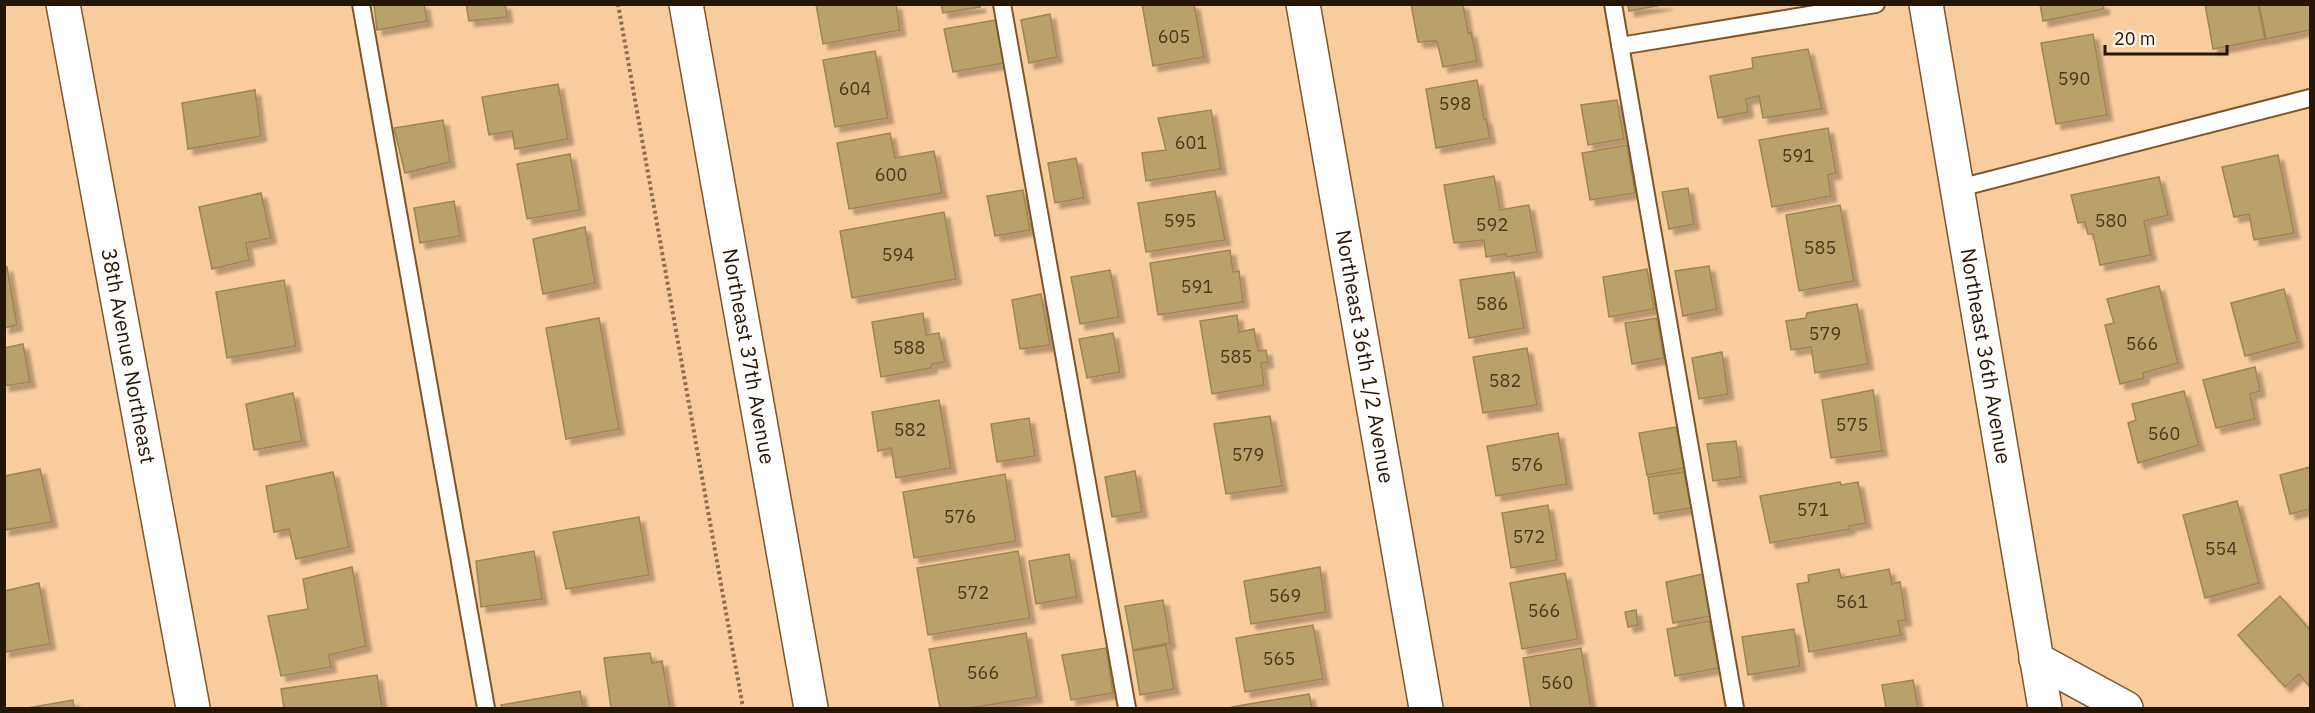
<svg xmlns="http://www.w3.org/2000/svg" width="2315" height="713" viewBox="0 0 2315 713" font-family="'IBM Plex Sans',sans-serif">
<defs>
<filter id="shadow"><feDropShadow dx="5.5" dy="5.5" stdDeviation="1.5" flood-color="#0004"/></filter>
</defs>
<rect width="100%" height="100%" fill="#f9cc9d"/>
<path fill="#b9a269" stroke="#9d864f" stroke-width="1.5" filter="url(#shadow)" d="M374 4H424L427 21 377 30Z
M466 4H505L507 17 469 21Z
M816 4H896L900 30 823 44Z
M941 4H980V7L943 13Z
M1142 4H1194L1204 57 1153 66Z
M1411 4H1463L1468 33 1471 32 1477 61 1443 67 1437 41 1418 42Z
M1628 4H1667L1629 11Z
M2040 4H2103L2104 9 2043 21Z
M2205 4H2258L2265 39 2213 49Z
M2259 4H2310V30L2266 39Z
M1050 14 1057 57 1029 63 1021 20Z
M995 20 1004 63 953 72 944 29Z
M2093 34 2107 115 2056 124 2041 43Z
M1808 49 1822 109 1763 118 1759 96 1746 99 1748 112 1718 118 1710 76 1753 68 1752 58Z
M875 51 888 118 835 127 823 60Z
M1477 80 1484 119H1486L1490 138 1436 148 1426 89Z
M558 84 568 139 515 149 512 131 489 135 482 97Z
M255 90 261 136 188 149 182 103Z
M1617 100 1624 139 1588 145 1581 105Z
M1211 110 1221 169 1146 181 1142 153 1166 150 1158 118Z
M443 120 450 162 405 173 394 128Z
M1828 128 1836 173 1828 175 1831 196 1772 207 1759 140Z
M890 133 895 158 934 151 942 193 849 209 837 143Z
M1627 145 1635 193 1590 200 1582 153Z
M570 154 580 210 527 219 517 164Z
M2278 155 2294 233 2254 240 2249 214 2234 217 2222 167Z
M1076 158 1084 198 1055 203 1048 163Z
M1494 176 1500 210 1529 205 1537 252 1507 257 1506 254 1486 257 1484 240 1454 243 1444 185Z
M2159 177 2168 215 2144 221 2151 255 2100 265 2093 234H2088L2085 222 2078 223 2071 195Z
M1688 188 1694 224 1669 229 1662 192Z
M1023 190 1030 230 995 236 987 196Z
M1215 191 1225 240 1146 252 1138 203Z
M261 193 271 238 246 243 249 260 212 269 199 207Z
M454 201 460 236 420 243 414 208Z
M1840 205 1854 281 1799 291 1786 215Z
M944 212 956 279 852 298 840 231Z
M585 227 595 283 543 294 533 239Z
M1230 250 1233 272 1239 271 1243 302 1158 315 1150 263Z
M1709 266 1717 309 1683 316 1675 271Z
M4 267H7L17 325 4 328Z
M1647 269 1654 309 1609 317 1603 277Z
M1110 270 1119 317 1080 324 1071 277Z
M1514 272 1524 328 1469 338 1460 280Z
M284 280 296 346 227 358 216 292Z
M2159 286 2178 363 2143 373 2144 378 2120 384 2105 325 2114 323 2107 299Z
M2284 289 2298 342 2245 356 2231 303Z
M1041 294 1050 345 1020 349 1012 300Z
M1857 304 1868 364 1815 373 1811 347 1791 350 1786 321 1806 318 1807 313Z
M923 313 926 335 939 333 945 362 932 364 931 368 881 377 872 322Z
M1237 315 1239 332 1254 329 1258 351 1266 350 1268 362 1261 363 1264 385 1212 394 1200 321Z
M599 318 619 429 566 439 546 328Z
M1657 318 1664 358 1632 364 1625 323Z
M1113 333 1120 372 1087 378 1079 339Z
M23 344 30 382 4 386V348Z
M1527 348 1537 405 1483 413 1473 357Z
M1722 352 1728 394 1699 399 1692 358Z
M2255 367 2260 391 2250 394 2255 419 2216 428 2203 380Z
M1873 390 1882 451 1831 458 1822 400Z
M2184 391 2199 445 2138 463 2128 423 2136 420 2132 404Z
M293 393 302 441 254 450 246 404Z
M939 400 951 468 896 478 891 448 878 451 872 412Z
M1270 416 1282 486 1226 494 1214 424Z
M1029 418 1035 456 997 462 991 424Z
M1676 427 1684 468 1647 475 1639 433Z
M1558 433 1567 484 1496 496 1487 446Z
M1736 441 1741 477 1713 481 1707 444Z
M2310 467V509L2290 514 2280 475Z
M40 469 52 522 4 530V476Z
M1135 471 1142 512 1112 517 1105 477Z
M333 472 349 547 296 559 289 529 274 532 266 486Z
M1684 472 1691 508 1654 514 1648 477Z
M1005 474 1016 541 914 558 903 492Z
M1840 482 1841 485 1858 482 1866 523 1849 526 1850 529 1770 543 1760 496Z
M2237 501 2259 583 2205 598 2183 515Z
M1548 505 1557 560 1511 568 1502 513Z
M639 517 649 575 566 589 553 532Z
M534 551 542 599 481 607 476 561Z
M1018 551 1030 618 928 635 917 568Z
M1069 554 1077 597 1036 604 1029 561Z
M352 567 366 646 329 655 331 667 281 676 268 616 308 609 303 579Z
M1320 567 1326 612 1251 624 1244 581Z
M1839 569 1841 578 1889 569 1892 584 1900 582 1906 620 1898 621 1901 635 1809 652 1797 584 1809 582 1808 575Z
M1565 573 1578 639 1522 649 1510 583Z
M1703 574 1710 616 1673 623 1666 582Z
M39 583 50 644 4 652V591Z
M2280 596 2310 630V687L2299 674 2285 687 2238 635Z
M1163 600 1170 643 1133 650 1125 606Z
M1636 610 1638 625 1628 627 1625 612Z
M1709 621 1719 668 1675 676 1667 629Z
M1313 625 1323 679 1245 692 1236 638Z
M1794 629 1800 666 1748 675 1742 637Z
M1026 633 1037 697 970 708H940L929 649Z
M1166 645 1174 689 1140 695 1133 651Z
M1106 648 1113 693 1071 700 1062 655Z
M1581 648 1591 708H1531L1523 658Z
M650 653 652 663 662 661 670 708H611L604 658Z
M377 675 382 708H284L281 689Z
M1913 680 1918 708H1886L1882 685Z
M580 691 583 708H502L501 705Z
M1309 694 1312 708H1232V707Z
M73 700 74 708H27Z"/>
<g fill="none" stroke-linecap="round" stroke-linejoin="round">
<g stroke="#7d5629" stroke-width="20">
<path id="lane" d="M361 4 486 708
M1002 4 1127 708
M1613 4 1735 708
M1620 46 1876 4
M1959 188 2310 98"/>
</g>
<g stroke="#7d5629" stroke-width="36">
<g id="street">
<path id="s1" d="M63 4 193 708"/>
<path id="s2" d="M1303 4 1426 708"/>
<path id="s3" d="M1926 4 2045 708"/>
<path d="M2036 659 2126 708"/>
</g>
</g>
<g stroke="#7d5629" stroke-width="36">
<g id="secondary">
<path id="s4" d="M686 4 811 708"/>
</g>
</g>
<path stroke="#8d6e4f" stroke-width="4" stroke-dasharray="3 3" stroke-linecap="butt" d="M618 4 743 708"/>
<use href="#lane" stroke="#fff" stroke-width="16"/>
<use href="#street" stroke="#fff" stroke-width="33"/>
<use href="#secondary" stroke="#fff" stroke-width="33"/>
</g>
<g text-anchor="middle" stroke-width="4.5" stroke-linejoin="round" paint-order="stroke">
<g font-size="18" fill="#4a381d">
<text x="1174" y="43">605</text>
<text x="2074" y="85">590</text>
<text x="855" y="95">604</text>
<text x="1455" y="110">598</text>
<text x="1191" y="149">601</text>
<text x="1798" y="162">591</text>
<text x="891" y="181">600</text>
<text x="1180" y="227">595</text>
<text x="2111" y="227">580</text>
<text x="1492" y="231">592</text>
<text x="1820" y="254">585</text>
<text x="898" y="261">594</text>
<text x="1197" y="293">591</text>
<text x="1492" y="310">586</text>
<text x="1825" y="340">579</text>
<text x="2142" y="350">566</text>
<text x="909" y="354">588</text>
<text x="1236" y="363">585</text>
<text x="1505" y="387">582</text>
<text x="1852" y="431">575</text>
<text x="910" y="436">582</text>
<text x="2164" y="440">560</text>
<text x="1248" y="461">579</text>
<text x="1527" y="471">576</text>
<text x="1813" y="516">571</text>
<text x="960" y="523">576</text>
<text x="1529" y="543">572</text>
<text x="2221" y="555">554</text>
<text x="973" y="599">572</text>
<text x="1285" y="602">569</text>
<text x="1852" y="608">561</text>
<text x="1544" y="617">566</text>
<text x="1279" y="665">565</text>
<text x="983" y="679">566</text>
<text x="1557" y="689">560</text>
</g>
<g font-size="21" fill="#251504" stroke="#fef5eb">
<text dy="7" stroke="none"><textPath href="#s1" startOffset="358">38th Avenue Northeast</textPath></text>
<text dy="7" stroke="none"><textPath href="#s4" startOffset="358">Northeast 37th Avenue</textPath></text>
<text dy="7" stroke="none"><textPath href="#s2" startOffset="358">Northeast 36th 1/2 Avenue</textPath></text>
<text dy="7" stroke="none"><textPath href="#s3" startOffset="357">Northeast 36th Avenue</textPath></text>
</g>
</g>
<rect width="2315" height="713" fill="none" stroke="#251504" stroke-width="12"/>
<path d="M2105 45v9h122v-9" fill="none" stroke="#251504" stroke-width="3"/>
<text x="2114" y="45" font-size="18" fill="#251504" stroke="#fef5eb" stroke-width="4.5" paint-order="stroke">20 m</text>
</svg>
